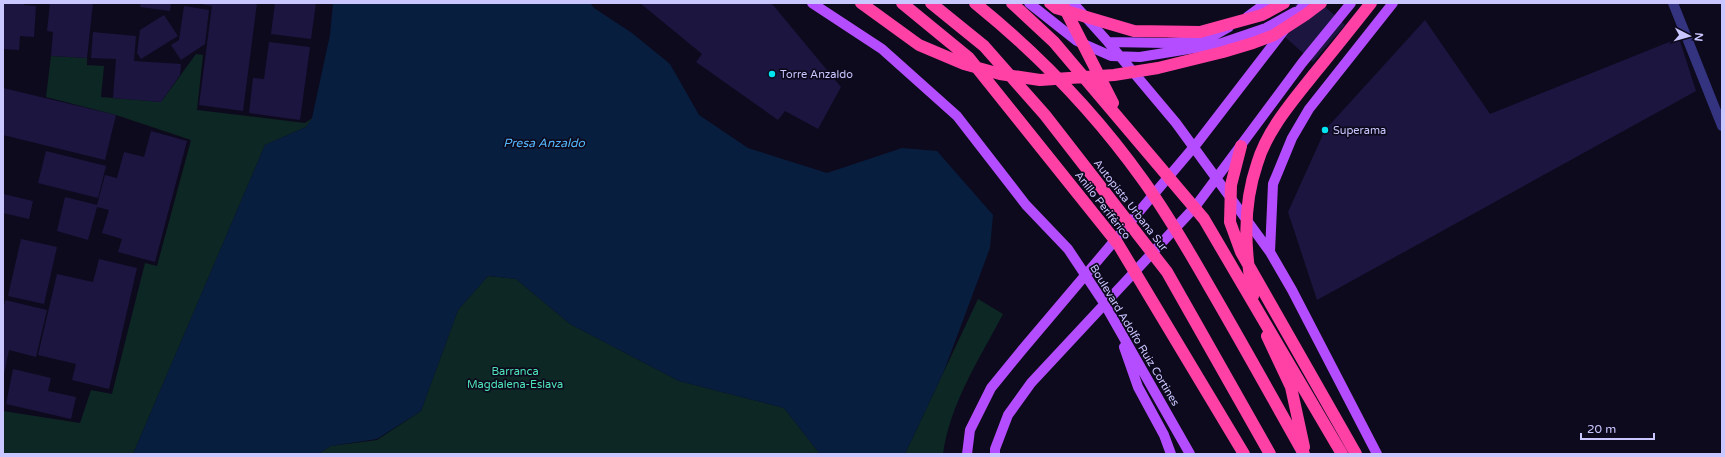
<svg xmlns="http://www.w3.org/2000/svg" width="1725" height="457" viewBox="0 0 1725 457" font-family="'Varela Round',sans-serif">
<rect width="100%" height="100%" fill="#0d0a1d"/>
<path fill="#0d2725" d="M196 54 203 55 197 110 305 123 312 118 306 127 265 145 133 454H3V411L80 423 91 390 112 394 145 263 157 266 191 140 116 115 46 97 51 56 87 58V65L104 66 101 97 161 102Z
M488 276 516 279 570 324 679 381 784 408 820 454H318L331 446 377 440 421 411 458 310Z
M978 299 1003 314C980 358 950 403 943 454H905Z"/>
<path fill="#081e3e" d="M333 3H590L594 8 632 33 670 64 699 115 748 148 827 173 902 148 937 151 993 215 990 248 944 371 905 454H820L784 408 679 381 570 324 516 279 488 276 458 310 421 411 377 439 331 446 318 454H133L265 145 306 127 312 118 330 35Z"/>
<path fill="#1c153f" d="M3 3H24V5L36 6 34 37 20 36 19 50 3 49Z
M50 3H93L87 58 51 56 53 32 47 31Z
M141 3H171L170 11 140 7Z
M196 3H257L243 111 199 105 212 6Z
M275 3H316L311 39 271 34Z
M640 3H769L773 5 841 87 818 129 785 111 778 120 696 62 702 54Z
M1297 3H1299L1309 12 1321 3 1345 25 1313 62 1275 28Z
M184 6 209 10 205 44 181 60 171 45 179 40Z
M164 15 178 36 141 59 137 53 140 30Z
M1425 20 1490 114 1679 38 1696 91 1317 300 1288 212 1325 130Z
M93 32 136 36 134 61 181 64 180 75 161 102 113 98 116 59 91 58Z
M269 42 310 47 300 120 249 113 253 78 264 79Z
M3 88 116 115 105 160 3 135Z
M151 131 187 141 155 262 118 252 122 239 102 233 109 210 97 207 88 240 57 231 65 197 97 205 105 175 117 178 124 152 144 157Z
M46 151 106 166 98 198 38 183Z
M3 194 33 201 29 219 3 213Z
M21 239 57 247 44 304 8 296Z
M99 259 137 268 109 389 72 380 76 364 38 355 57 274 93 282Z
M5 300 47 310 36 357 9 350 4 374 3 311Z
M13 369 51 378 48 391 76 397 71 419 6 404Z"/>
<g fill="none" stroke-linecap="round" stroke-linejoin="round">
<path stroke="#33337f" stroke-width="10" d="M1673 3 1722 126"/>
<path stroke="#b44dff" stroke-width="10" d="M812 3 882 49 957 116 1026 205 1068 249 1104 303 1190 454
M1029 3 1077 41 1111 56 1140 57 1219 44 1266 28 1295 12
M1073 3 1108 42 1176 123 1270 252 1292 290 1377 454
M1247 17 1266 3
M1108 42 1167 43 1197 41 1215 35 1229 27
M1270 252 1273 184 1292 138 1309 109 1393 3
M1124 347 1138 387 1164 435 1171 454
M967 454 970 430 991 388 1022 350 1198 142 1305 3
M995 454V449L1008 415 1031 383 1195 207 1302 63 1351 3"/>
<path stroke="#ff41a5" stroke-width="12" d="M861 3 919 45 964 64 1000 74 1040 80 1114 75 1158 68 1223 52 1253 43 1274 35 1305 15 1321 3
M902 3 969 58 1118 244 1244 454
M931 3 984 46 1045 115 1167 272 1270 454
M975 3C1038 54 1096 114 1143 180 1168 215 1189 251 1210 288 1242 343 1273 399 1304 454
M1012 3 1054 42 1204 219 1342 454
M1050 3 1056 8 1134 31 1200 32 1262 15 1284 3
M1064 7 1113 103
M1241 146 1231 185 1230 222 1241 252 1356 454
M1253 296C1245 252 1242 208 1257 164 1267 130 1292 102 1314 74 1333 51 1352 27 1371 3
M1267 336 1291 387 1304 447"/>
</g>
<g fill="#00e4f1" stroke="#0d0a1d" stroke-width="1.5">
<circle cx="772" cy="74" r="4"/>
<circle cx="1325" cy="130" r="4"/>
</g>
<g text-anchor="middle" stroke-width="3.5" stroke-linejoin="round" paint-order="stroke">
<g font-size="11" fill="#cac6ff" stroke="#0d0a1d" text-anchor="start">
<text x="780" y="78">Torre Anzaldo</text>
<text x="1333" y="134">Superama</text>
</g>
<g font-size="11" fill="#cac6ff" stroke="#0d0a1d">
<text transform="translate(1103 205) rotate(52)" y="4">Anillo Periférico</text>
<text transform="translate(1131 205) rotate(52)" y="4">Autopista Urbana Sur</text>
<text transform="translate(1135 335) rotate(59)" y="4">Boulevard Adolfo Ruiz Cortines</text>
</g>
<g font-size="11" fill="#4de4b7" stroke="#0d0a1d">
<text x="515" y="375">Barranca<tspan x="515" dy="13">Magdalena-Eslava</tspan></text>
</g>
<g font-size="12" font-style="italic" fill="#54b8ff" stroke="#0d0a1d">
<text x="544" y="147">Presa Anzaldo</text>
</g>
</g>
<rect width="1725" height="457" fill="none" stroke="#cac6ff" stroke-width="8"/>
<g transform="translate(1689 36) rotate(96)" stroke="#0d0a1d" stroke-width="3" paint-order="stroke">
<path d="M0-3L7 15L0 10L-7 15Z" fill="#cac6ff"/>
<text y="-6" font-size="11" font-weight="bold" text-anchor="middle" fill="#cac6ff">N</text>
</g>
<path d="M1581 433v6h73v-6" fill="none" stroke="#cac6ff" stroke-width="2"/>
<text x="1587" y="433" font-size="12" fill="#cac6ff" stroke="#0d0a1d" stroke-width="3" paint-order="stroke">20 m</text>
</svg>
